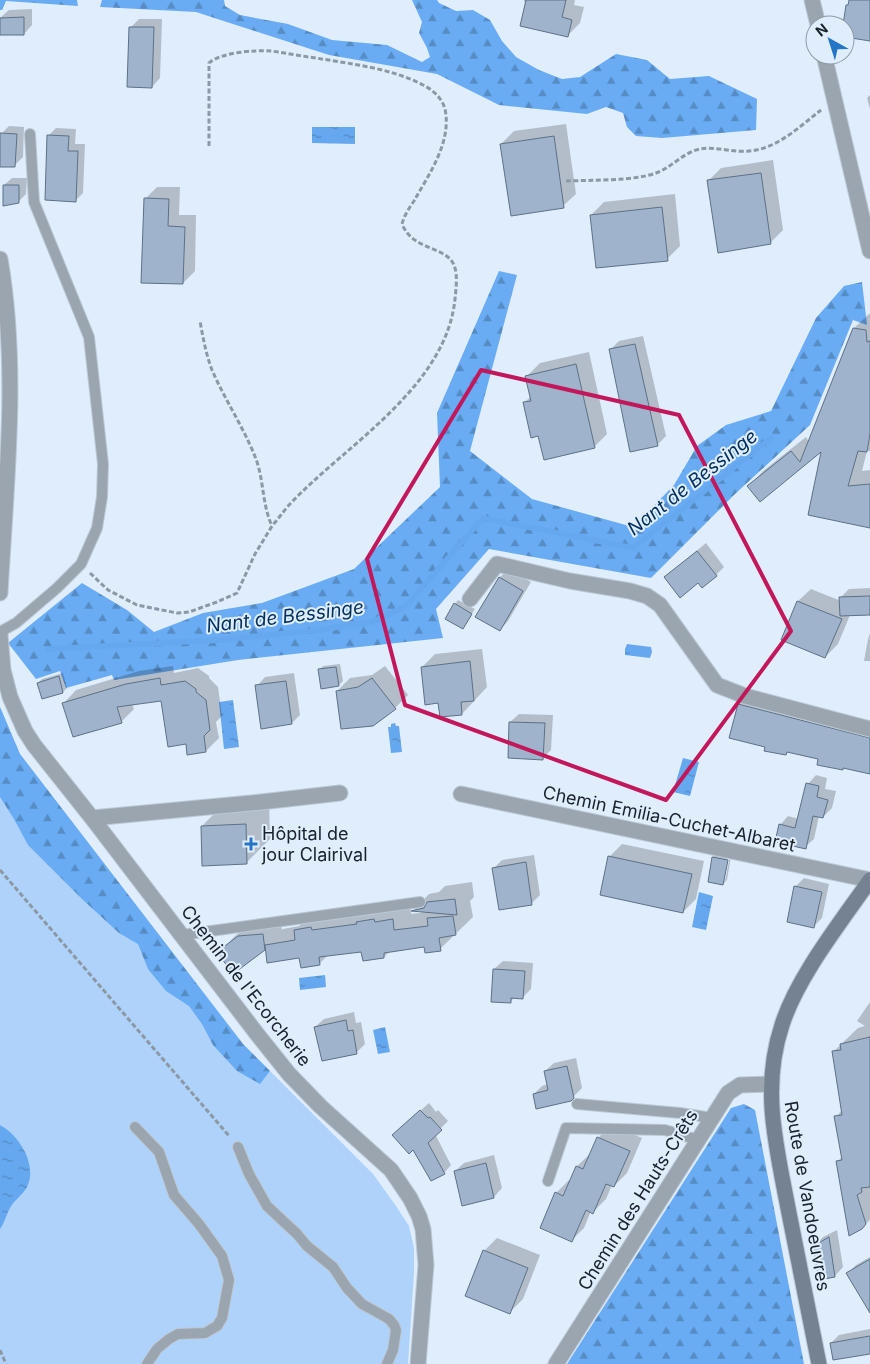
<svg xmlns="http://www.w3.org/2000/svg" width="870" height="1364" viewBox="0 0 870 1364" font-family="Inter,sans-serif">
<defs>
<pattern id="forest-firs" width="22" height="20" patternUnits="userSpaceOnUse" patternTransform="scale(1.25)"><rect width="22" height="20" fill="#69acf3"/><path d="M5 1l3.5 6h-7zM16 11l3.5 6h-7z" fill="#568cc5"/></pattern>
<pattern id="water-ripples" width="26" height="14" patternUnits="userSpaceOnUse" patternTransform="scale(1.25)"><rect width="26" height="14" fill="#66a8ef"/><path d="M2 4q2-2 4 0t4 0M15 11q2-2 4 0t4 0" fill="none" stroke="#5388c2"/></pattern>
</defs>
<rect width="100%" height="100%" fill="#dfedfc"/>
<path fill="#afd2fa" d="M0 707 20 754 243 1044 373 1174 396 1206 409 1226 414 1248V1273L408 1364H0Z"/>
<path fill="url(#forest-firs)" d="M0 0H77L78 6 6 1 2 10H0Z
M102 0H224L225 6 240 15 288 24 332 40 387 45 422 62 430 57 427 48 419 33 422 22 412 0H437L439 3 456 11 473 10 490 20 502 41 516 57 539 70 562 79 580 77 616 54 647 60 670 79 709 76 757 99 756 130 662 138 636 136 627 127 623 113 606 107 587 114 499 105 437 74 329 55 196 12 100 7Z
M499 271 517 275 470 451 532 499 633 527 674 485 697 446 726 425 771 411 816 318 844 286 862 282 867 325 853 320 810 425 735 494 651 578 489 549 436 609 443 638 238 660 114 680 112 675 66 688 60 671 36 679 8 643 82 583 127 610 154 632 203 613 262 603 354 569 440 487 437 413Z
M0 707 20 754 243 1044 270 1071 260 1084 237 1071 213 1045 202 1024 189 1006 166 991 148 969 138 944 119 933 82 899 28 845 14 819 0 797Z
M744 1104 755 1110 804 1364H567L731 1108Z"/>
<path fill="url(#water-ripples)" d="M312 127H355V144L312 143Z
M627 644 651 647 652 652 650 658 625 655V649Z
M233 700 239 747 224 749 219 702Z
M395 723 396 726H399L402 752 391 753 388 727H391V724Z
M683 758 699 762 690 796 673 792Z
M699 892 713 896 706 930 692 927Z
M325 975 326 987 300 990 299 978Z
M385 1027 390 1052 378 1054 373 1030Z
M0 1125C19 1135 38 1165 27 1187 23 1195 14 1200 10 1208 6 1215 5 1222 0 1229Z"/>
<path fill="#0003" d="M524 0H575L574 5 584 7 580 23 567 36 527 3 524 2Z
M32 9V25L24 34 0 18 9 10Z
M139 19H162L160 78 152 87 130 28Z
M870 95V109L867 98Z
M566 124 576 194 563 206 501 144 514 131Z
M9 126 24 127 23 157 15 165 1 134Z
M56 128 76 129 75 144H85L83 193 76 200 48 136Z
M773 160 783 230 770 243 708 181 721 168Z
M12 178H27L26 194 18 202 4 185Z
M157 187H180L179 215H196L195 271 183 283 145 199Z
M675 194 680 246 667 259 591 215 604 202Z
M869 314H870V451H867L862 471 870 470V527L823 449 760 500 749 486 763 471 806 437 809 442 854 328Z
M643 336 666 436 657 445 610 350 619 341Z
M589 352 607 434 594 447 539 435 524 403 531 396 527 376 540 363Z
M706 543 724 567 716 575 699 581 665 577Z
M509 569 531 582 508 621 500 630 476 617 500 577Z
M870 588V614L850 615 838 644 825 657 783 639 798 601 811 589 841 601V597L849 589Z
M458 600 475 609 466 623 455 604Z
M870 633V661H864L868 639Z
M482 649 487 687 462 714 439 702 422 667 435 654Z
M340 664 343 681 339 685 319 670 323 666Z
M173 666 174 673 198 668 209 676V678L218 687 222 716 216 722 219 738 206 751 188 753 187 742 163 699 132 704 134 709 121 722 64 703 76 690 139 671Z
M385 666 408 695 395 708 372 725 337 691 350 678 372 675Z
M63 673 67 688 63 692 42 698 38 683 42 679Z
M294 673 300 715 292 723 257 686 265 677Z
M750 694 870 725V773L844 767 842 769 820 759 789 751 786 754 739 705Z
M519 714 553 715 551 750 543 758 510 722Z
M816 775 827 778 825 789 836 791 832 808 823 817 819 816 814 839 805 847 780 825 788 816 799 819 808 784Z
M269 801 270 839 246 863 202 826 226 802Z
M622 844 704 861 696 899 683 912 610 856Z
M717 853 727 855 723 881H725L730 856H731L727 880 723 884 709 881 713 857Z
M534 855 540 895 532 903 494 868 502 860Z
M804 878 829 884 822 918 814 926 795 887Z
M472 882 474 897 470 901 473 917 440 949 425 945 390 951 384 957 362 950 328 955 319 964 267 947 265 949 219 953 235 936 256 919 280 917 282 930 283 929 299 926 312 913 410 903 411 914 426 912 414 910 429 894 439 892 445 886Z
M503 961 533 963 531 989 522 998 515 997 510 1002 494 969Z
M870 1002V1220L861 1228 837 1162 843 1156 836 1117 842 1110 833 1052 858 1028 865 1026 857 1021Z
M354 1012 356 1023 361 1022 365 1044 357 1052 323 1060 315 1027 324 1019Z
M576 1058 582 1088 570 1100 534 1094 542 1086 548 1084 545 1071 554 1063Z
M429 1103 436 1112 438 1110 448 1121 435 1134 451 1165 444 1173 401 1128Z
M611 1125 642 1138 627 1173 614 1186 612 1185 606 1199 593 1212 591 1211 584 1228 571 1241 556 1193 569 1180 571 1181 577 1166 590 1154 598 1138Z
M494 1155 502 1188 494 1197 455 1171 464 1163Z
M837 1230 843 1267 835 1276 814 1246 823 1237Z
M497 1238 540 1255 523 1299 510 1312 484 1251Z
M870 1257V1302L848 1273 856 1265Z
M870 1329V1352L831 1343 839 1335Z"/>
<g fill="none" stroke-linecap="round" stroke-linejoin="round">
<path stroke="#66a8ef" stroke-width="5.5" d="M48 649 219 640 319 630 372 622 406 606 483 518 633 548 771 438"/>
</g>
<path fill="#9fb4cc" stroke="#5d7086" d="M526 0H566L562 17 572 20 568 37 520 26Z
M849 0H870V41L845 37V25H843L846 5H848Z
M24 17V35H0V18Z
M129 27H154L152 88 127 87Z
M0 133 17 134 15 167H0Z
M47 135 69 136 68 151H78L76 202 45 200Z
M554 136 564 208 511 216 500 144Z
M761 173 771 244 718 253 707 180Z
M3 185H19V203L3 206Z
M144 198 169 199 168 226 185 227 183 284 141 283Z
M662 207 668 261 596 268 590 215Z
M853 328 866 330 867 342 870 341V434L867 452 858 451 848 486 870 484V528L808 515 821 452 760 502 747 486 791 451 800 462Z
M635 344 658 446 630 452 609 349Z
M576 364 595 448 544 460 538 436 531 438 523 402 531 401 525 376Z
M697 551 717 576 702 588 698 583 680 598 664 577Z
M499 577 523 591 500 631 475 617Z
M870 596V615L840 616 839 597Z
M797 601 842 619 825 658 781 640Z
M454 603 472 614 463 629 445 619Z
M470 661 474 701 461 702 462 715 440 717 438 703 425 705 421 667Z
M336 667 339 686 321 689 318 669Z
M59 676 63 693 42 699 37 683Z
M160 678 161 685 185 681 196 689V692L206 700 210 730 204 736 206 752 187 755 186 744 168 747 161 701 117 707 122 723 73 737 62 703 126 684Z
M372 678 396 709 373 726 341 729 336 691 358 687Z
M286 681 292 724 261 729 255 685Z
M738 704 870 738V774L843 768V770L817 765 818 759 787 752 786 755 764 751 765 747 729 738Z
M509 722 545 723 543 760 508 758Z
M806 783 819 786 817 797 828 800 823 818 813 816 806 849 775 842 779 824 795 828Z
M246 824 247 864 202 866 201 826Z
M608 856 692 874 683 913 600 895Z
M712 857 728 860 723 885 708 882Z
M526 862 532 905 499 910 492 868Z
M794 886 822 892 814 928 787 922Z
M455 899 457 915 411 911 424 908 427 902Z
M453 916 456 935 439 938 441 951 425 953 424 947 384 953V958L363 961 361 952 319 957 320 965 301 968 299 958 267 963 265 945 295 940 294 930 311 927 312 930 357 924 356 922 374 919 375 922 393 919 394 930 428 926 427 918Z
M263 934 265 950 233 974 217 952 238 936Z
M493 969 525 971 523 999 511 998V1003L491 1002Z
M346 1020 348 1031 353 1030 357 1054 322 1061 314 1027Z
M870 1037V1187L861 1188 862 1192 857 1195 866 1224 862 1229 849 1236 836 1161 842 1160 834 1116 842 1115 832 1051 841 1050 840 1044Z
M567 1066 574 1098 571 1101 536 1109 533 1094 548 1090 544 1071Z
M420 1110 428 1118 430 1117 442 1130 428 1143 445 1174 431 1181 413 1150 409 1154 392 1135Z
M597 1137 630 1151 614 1187 606 1184 593 1214 586 1210 572 1242 540 1228 555 1192 563 1196 576 1166 583 1169Z
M486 1163 494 1198 462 1206 454 1171Z
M829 1237 835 1277 819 1280 813 1246Z
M483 1250 528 1268 510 1314 465 1296Z
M870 1259V1313L846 1273Z
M870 1336V1354L833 1360 830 1343Z"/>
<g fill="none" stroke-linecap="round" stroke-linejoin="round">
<g stroke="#bbc8d6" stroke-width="12">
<path id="service" d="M0 632 16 623 57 588 81 564 97 528 102 497 103 464 89 337 34 202 30 134
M182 935 420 902
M577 1104 680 1113 712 1118
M135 1127 159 1152 174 1195 199 1224 222 1256 229 1280 222 1318 217 1326 205 1333 178 1334 169 1339 157 1349 147 1364
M238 1147 249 1174 267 1206 297 1234 307 1246 333 1267 347 1288 362 1304 389 1319 394 1325 396 1330 393 1350 387 1364
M548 1181 566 1128 665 1130 698 1140"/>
</g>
<g stroke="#bbc8d6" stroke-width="17">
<path id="minor" d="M0 259C19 369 6 483 0 593
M470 599 497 564 570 581 630 591 647 596 660 605 717 685 745 696 870 729
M0 635 3 670 10 697 25 731 34 745 92 818 257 1034 289 1074 320 1106 391 1170 410 1198 419 1216 423 1229 426 1265 418 1364
M461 794 870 880
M92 818 261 802 340 793
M556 1364 728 1093 740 1085 770 1084"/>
</g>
<g stroke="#bbc8d6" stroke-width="17">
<path id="tertiary" d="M812 0 818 25
M824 55 870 251"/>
</g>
<g stroke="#bbc8d6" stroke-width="17">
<path id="secondary" d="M819 1364C809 1312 798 1260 788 1208 776 1145 761 1088 782 1025 797 977 841 922 870 880"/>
</g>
<path stroke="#8c98a4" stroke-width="3" stroke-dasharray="5 2.5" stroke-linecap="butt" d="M209 146V63C221 52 256 50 271 51 286 53 301 56 316 58 351 64 391 68 423 85 433 90 442 98 445 109 452 142 429 174 414 201 409 208 404 216 402 224 413 251 446 246 454 265 458 275 456 289 455 299 446 388 344 446 289 505 283 512 278 519 272 526
M566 181C590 180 635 181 656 173 671 168 684 152 700 149 716 146 733 153 749 151 777 149 799 127 821 110
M90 573 108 590 137 605 177 613 189 612 217 602 237 593 255 554 272 526C262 504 264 481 256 459 244 428 225 400 212 370 206 354 203 338 200 321
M0 870 230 1137
M0 1350 6 1364"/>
<use href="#service" stroke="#9ba5af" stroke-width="10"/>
<use href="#minor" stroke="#9ba5af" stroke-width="15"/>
<use href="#tertiary" stroke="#9ba5af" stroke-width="15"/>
<use href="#secondary" stroke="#758292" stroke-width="15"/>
</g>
<path fill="none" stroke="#c2185b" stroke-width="4" stroke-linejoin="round" d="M481 370 679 415 791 631 666 800 405 705 367 559Z"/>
<path fill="#2476c5" stroke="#dfedfc" stroke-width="2" d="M248.5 836.5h5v5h5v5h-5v5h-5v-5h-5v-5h5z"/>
<g text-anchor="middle" stroke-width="4" stroke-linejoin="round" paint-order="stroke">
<g font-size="18" fill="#19212a" stroke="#dfedfc">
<text transform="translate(669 819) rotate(12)" y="6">Chemin Emilia-Cuchet-Albaret</text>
<text transform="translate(246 986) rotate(52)" y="6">Chemin de l'Ecorcherie</text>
<text transform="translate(807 1196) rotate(80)" y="6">Route de Vandoeuvres</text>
<text transform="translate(638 1200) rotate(-58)" y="6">Chemin des Hauts-Crêts</text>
</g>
<g font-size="18" fill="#19212a" stroke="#dfedfc" text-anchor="start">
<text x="262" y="840">Hôpital de<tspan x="262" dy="21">jour Clairival</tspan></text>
</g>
<g font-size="19" font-style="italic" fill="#00305c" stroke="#dfedfc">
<text transform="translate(692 482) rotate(-38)" y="7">Nant de Bessinge</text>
<text transform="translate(285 616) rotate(-7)" y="7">Nant de Bessinge</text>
</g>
</g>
<g transform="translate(830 40) rotate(321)"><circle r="24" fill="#dfedfc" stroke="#909ba8"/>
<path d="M0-4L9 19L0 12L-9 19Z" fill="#2476c5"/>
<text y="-8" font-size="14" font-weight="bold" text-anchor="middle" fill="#19212a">N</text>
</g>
</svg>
